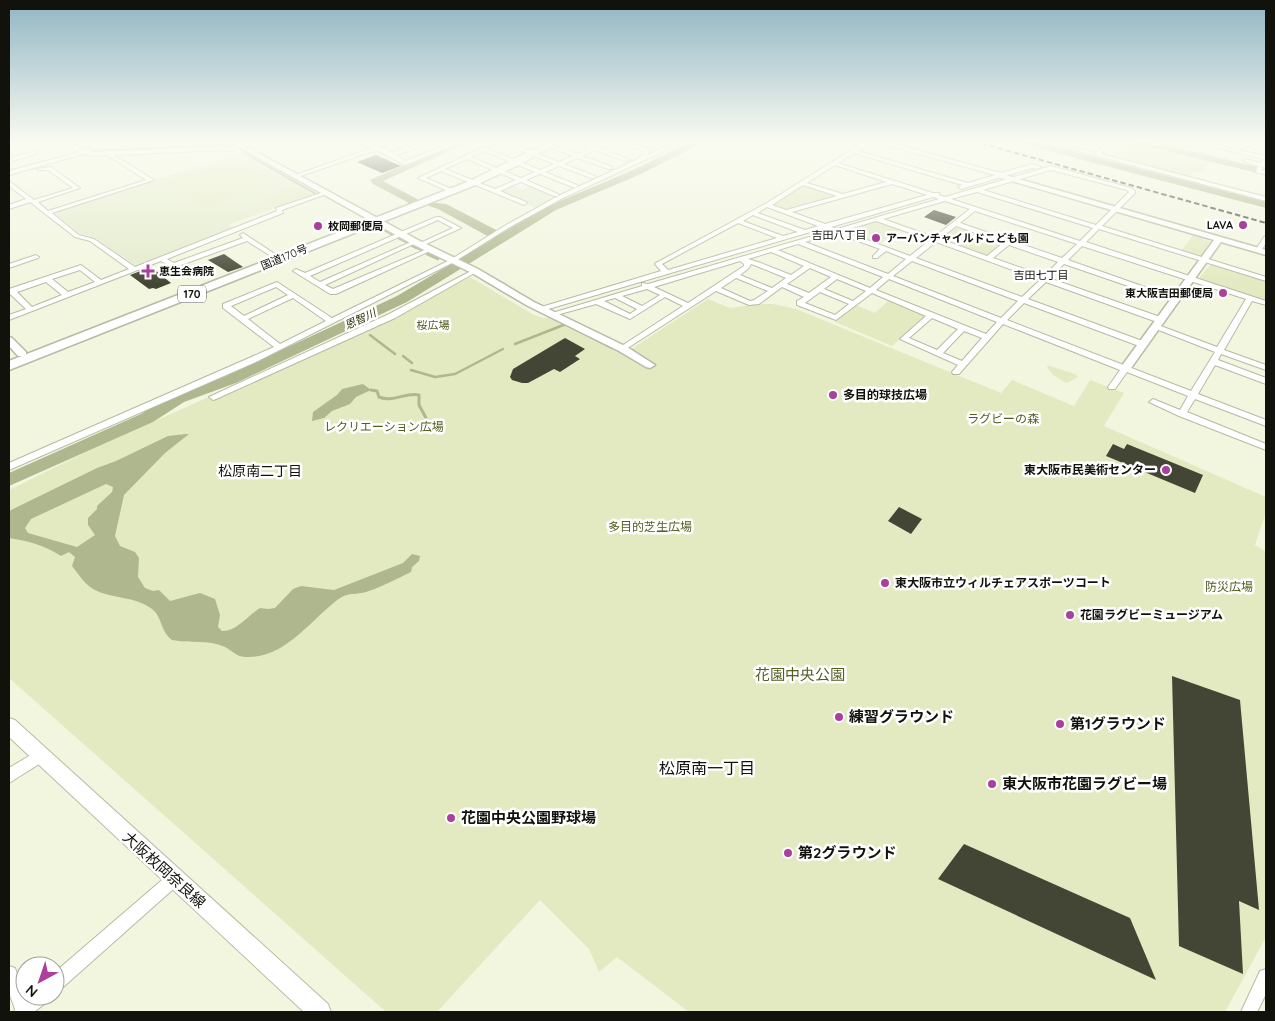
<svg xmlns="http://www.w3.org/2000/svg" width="1275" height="1021" viewBox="0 0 1275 1021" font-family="Quicksand,'Noto Sans JP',sans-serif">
<rect width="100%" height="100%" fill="#f2f6df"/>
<path fill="#e4ebcc" d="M241 153 315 195 229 224 234 228 138 267 93 237 81 234 56 214 60 210Z
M511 185 522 190 531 185 558 196 535 208 526 204 528 203 499 191Z
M875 222 900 230 880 244 846 232V230Z"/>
<path fill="#e3eac2" d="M62 141H82L90 146 107 149 127 148C105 159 82 153 62 141Z
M1127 141 1211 161 1203 173 1194 171 1188 178 1110 157Z
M236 160 273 181 203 206 167 182Z
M803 185 836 196 789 210 773 207V204Z
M295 186 311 196 280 207 264 197Z
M954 227 1001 241 1003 244 989 256 985 257 942 242 940 239Z
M1193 235 1210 242 1201 256 1181 251Z
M1214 264 1266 280V302L1201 281 1199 278 1210 265Z
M470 277 534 315 543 318 553 317 625 353 708 299 730 308 758 304H773L796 309 1001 393 1012 380 1074 406 1090 380 1124 393 1104 426 1266 497V512L1255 545 1266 552V937L1225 1012H689L617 957 599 972 589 949 540 900 437 1012H386L9 678V490L88 451 202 400 396 316Z
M889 300 924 314 925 316 892 346 835 322 856 305 875 313Z
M1047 365 1075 374 1078 377 1067 383C1059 379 1049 374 1047 365Z"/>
<path fill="#afb78f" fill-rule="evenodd" d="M363 384 371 390 356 397 350 404 332 411 324 418 312 421 313 412 337 395 342 389Z
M186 434H189L165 453 124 495 115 536 120 546 135 552 139 558 138 577 145 588 153 591 159 590 170 601 200 593 215 599 220 615 218 627 222 631C236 632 248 615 260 608L268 609 275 608 293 589 301 586 334 590 403 563 412 554 420 556 419 561 412 567 411 572C396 579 382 587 366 592 357 595 349 592 340 598 312 618 287 657 249 657 238 658 234 652 225 647 207 639 191 644 172 640 160 631 162 616 152 609 135 596 111 599 93 589 85 584 78 574 72 566L75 557 69 552 61 556C44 545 28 541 9 538V511L97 468 116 461 168 436ZM106 484 113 487 112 492 97 506V509L88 518V525L95 535 77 547 28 533 25 528 31 519Z"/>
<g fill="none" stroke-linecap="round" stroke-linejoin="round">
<path stroke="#afb78f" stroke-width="2" d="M69 141 84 149 94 151 218 145 233 147
M244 153 316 194
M382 229 394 236
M398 238 408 243
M412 246 416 248"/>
<path stroke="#afb78f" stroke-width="2.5" d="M413 246 421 250
M427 254 438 259
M450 265 454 269
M350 325 358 330
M585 334 612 348
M370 335 395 354
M515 344 566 324 569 326
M403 356 412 363
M411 370 435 377 455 374 503 349"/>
<path stroke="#afb78f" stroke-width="3" d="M371 390 377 391 379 397C393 403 405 392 419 395V405L426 418"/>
<path fill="#afb78f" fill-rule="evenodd" d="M459 141H472L383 181 417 199 419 201 417 203H409L373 184 370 180Z
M693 141H706L641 174 556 210 407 302 236 383 184 402 153 422 9 486V473L141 414 172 394 224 377 397 296 493 239 438 209 429 206 427 204 429 202 446 204 502 233 548 206 633 170Z
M1017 141H1033L1266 202V208L1018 143Z
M1132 141H1149L1266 169V175L1133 143Z"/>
</g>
<path fill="#434634" d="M376 155 401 166 382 173 357 162Z
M934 210 956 217 946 225 924 217Z
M224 254 243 267 228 272 208 260Z
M151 267 171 283 156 289 153 288 149 289 130 275Z
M565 338 585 349 575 356 580 359 560 372 554 369 528 383H522L512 380 510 377 513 369Z
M1113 444 1124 449 1127 444 1203 475 1195 493 1106 456Z
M899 507 922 519 911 534 888 521Z
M1172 676 1240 700 1259 910 1239 901 1243 974 1179 946Z
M964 844 1130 918 1156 980 938 879Z"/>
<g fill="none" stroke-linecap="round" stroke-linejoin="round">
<g stroke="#b6bba5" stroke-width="2">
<path id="minor" d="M9 141H20L9 145Z
M59 141C72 141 83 150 95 152L222 146 232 147 242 145 245 147 232 151 222 150 114 155 154 180 52 213 79 235 94 239 135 267 277 211 276 208 324 192 329 193 282 210 283 213 167 259 174 263 243 238 240 235 243 233 281 258V260H277L247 241 173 268 161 261 9 320V315L26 309 9 293V289L81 265 101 280 129 269 90 241 75 237 30 202 9 209V205L26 199 9 186V181L34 200 73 188 48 170H38L37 169 51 167 80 188 38 202 48 211 146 180 107 155 95 156 84 154 9 175V171L79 152ZM80 270 95 282 68 292 52 279ZM46 282 62 295 32 307 17 292Z
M356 141H363L374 145 385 141H393L378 147 383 149 405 141H413L388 151 392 153 427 141H435L396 155 405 161 457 141H464L405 165 376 150 298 177 293 176 371 148Z
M498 141H505L559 162 573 156 547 146V144L578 154 590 149 571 141H579L595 147 608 141H615L600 148 630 160 625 161 595 150 582 156 612 167V169H608L578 158 564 164 595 176V178H591L559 166 545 172 577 185 578 186 575 188 540 174 526 180 558 194V196L638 159 645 152 618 141H626L650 150 647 155 679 141H686L563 198 510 227 454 262 258 361 9 470V463L274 347 223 308V304L277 282 332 318 450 260 506 225 558 196H554L521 182 500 191 526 202 527 203 524 205 441 171 426 178 454 190V192H450L418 178 490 144 493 146 488 149 540 170 554 164ZM484 151 535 172 521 178 471 157ZM467 159 516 180 495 189 445 169ZM276 287 288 295 244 316 231 306ZM293 298 326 321 280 344 248 319Z
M652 141H660L667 144 664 146Z
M884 141 1001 173 1032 164 1041 167 1038 169 1032 168 961 189 958 187 962 185 854 153 838 163 933 193H939V195L945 197 1051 166 1131 188 1135 191V193L1102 226 1266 277V281L1099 229 1086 242 1266 301V305L1252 301 1224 350 1266 365V370L1221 354 1218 360 1266 378V384L1215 365 1198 394 1266 420V426L1195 399 1187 412 1266 444V450L1179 416 1149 402 1153 399 1180 410 1188 396 1127 372 1115 389H1109L1108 387 1120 370 1003 324 959 374H953L952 372 958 365 900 339 926 316 872 293 836 320 797 305V301L804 297 782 287 759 304 749 305 716 291 623 351 619 349 620 347 683 306 665 297 630 319 596 304 553 316 549 314 642 286V283L648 284 830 231 824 228 545 310H542L538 308 661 271 655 264 656 263 765 204 864 142ZM882 144 995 175 968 183 858 151 867 145ZM835 165 886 182 843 194 807 183ZM1051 170 1127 190 1129 192 1096 225 983 190ZM892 184 927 195 825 224 792 212ZM803 185 837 196 786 210 772 205ZM977 192 1093 228 1080 241 951 199ZM933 197 939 199 837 229 831 227ZM945 201 970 209 934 237 883 219ZM767 207 818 226 805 230 758 213ZM975 211 1077 244 1062 258 960 223ZM753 215 798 232 783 236 743 221ZM876 221 930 240 910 256 843 231ZM738 223 777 238 668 270 662 264ZM956 226 1003 243 987 256 940 239ZM836 233 880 249 873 256V258H877L886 251 906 259 888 274 805 242ZM936 242 1040 280 1022 297 916 258ZM798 244 883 277 870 288 778 250ZM1009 245 1058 262 1044 276 993 258ZM1082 246 1246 299 1217 347 1158 325H1155L1151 327 1215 352 1191 391 1007 320 1024 303 1139 346H1145V342L1028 299 1046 282 1157 322H1163V318L1049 278 1064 264 1172 301 1179 299 1068 260ZM771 252 804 266 791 275 758 262 748 259ZM740 261 744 264V266L688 303 654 287ZM912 261 1018 301 1001 318 893 276ZM751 264 754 265 786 278 772 288 740 275 749 268ZM810 268 831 277 809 293 787 284ZM736 278 768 291 754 300 750 301 721 288ZM837 279 866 291 853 301 824 289ZM889 279 997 322 986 334 876 290ZM647 289 660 295 642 306 622 296ZM820 292 849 304 835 315 805 303ZM615 298 637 309 630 314 604 301ZM932 318 958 329 937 350 909 338ZM964 331 982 338 962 361 943 353Z
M1041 141H1050L1096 153 1107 141H1111V143L1101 154 1266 197V201Z
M1156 141H1162L1156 146 1153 144Z
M1190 141H1199L1266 156V168L1263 167 1261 170 1266 171V175L1256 172 1258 166 1243 161 1246 159 1260 163 1263 159Z
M1226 141H1236L1266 147V151Z
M1259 141H1266V144L1260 142Z
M34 151 36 152V154L9 162V158Z
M436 217H440L461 228 422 246H418V244L453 228 438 220 310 276 320 282 413 241 418 242 325 285 333 289 427 249 432 250 336 294H330L293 271 296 269 305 273Z
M1266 236V243L1261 251 1256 252 1255 251 1264 237Z
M36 255 39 257 38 258 9 268V264Z
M473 270 478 271 395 318 216 399 213 400 209 397 389 314Z
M39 750 44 751 46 756 44 761 9 783V768Z
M174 872 179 874 181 879 179 884 61 989 55 991V972L169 874Z
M9 966 15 968 25 996 27 997 49 996 47 1002 34 1012H14L15 1009 9 993Z
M1266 969V994L1257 1012H1241L1260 971Z"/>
</g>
<g stroke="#b6bba5" stroke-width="3">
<path id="tertiary" d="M228 141H236L418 240 478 269 534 302 627 347 655 365 650 368 646 367 619 351 528 306 472 273 412 244Z
M998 173 1266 250V255L1221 242 1129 371H1121L1120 369 1121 367 1214 240 998 177Z
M9 337 12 338 26 352V356H18L9 346Z"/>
</g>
<g stroke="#b6bba5" stroke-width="2">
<path id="secondary" d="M9 718 15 720 328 1004 331 1012H304L9 737Z"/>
</g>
<g stroke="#b6bba5" stroke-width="3">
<path id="trunk" d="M550 141H560L521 164 478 184 9 370V361L472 180Z"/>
</g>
<use href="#minor" fill="#fff" fill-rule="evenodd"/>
<use href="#tertiary" fill="#fff" fill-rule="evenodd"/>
<use href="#secondary" fill="#fff" fill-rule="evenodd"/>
<use href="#trunk" fill="#fff" fill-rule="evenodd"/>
<path stroke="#313229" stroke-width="2" stroke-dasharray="5.5 3" stroke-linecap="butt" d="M973 141 1266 223"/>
</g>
<linearGradient id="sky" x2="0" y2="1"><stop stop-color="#91b5c4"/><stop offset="0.5" stop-color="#f9fbf1"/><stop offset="1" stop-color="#f9fbf1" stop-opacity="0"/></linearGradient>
<rect width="1275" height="284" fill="url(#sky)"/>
<g fill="#ac3e9c" stroke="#fff" stroke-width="2">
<circle cx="1243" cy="225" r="5"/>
<circle cx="318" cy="226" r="5"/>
<circle cx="876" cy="238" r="5"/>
<path d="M145.5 263.5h5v5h5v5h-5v5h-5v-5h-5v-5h5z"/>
<circle cx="1223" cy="293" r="5"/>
<circle cx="833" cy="395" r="5"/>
<circle cx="1166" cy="470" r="5"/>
<circle cx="885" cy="583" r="5"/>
<circle cx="1070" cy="615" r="5"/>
<circle cx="839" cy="717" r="5"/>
<circle cx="1060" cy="724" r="5"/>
<circle cx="992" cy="784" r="5"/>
<circle cx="451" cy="818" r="5"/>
<circle cx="788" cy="853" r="5"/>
</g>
<g text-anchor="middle" stroke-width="5" stroke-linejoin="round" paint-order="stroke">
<g font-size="11" font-weight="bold" fill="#11120b" stroke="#fff" text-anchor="start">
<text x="1233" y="229" text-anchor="end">LAVA</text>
<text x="328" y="230">枚岡郵便局</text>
<text x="886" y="242">アーバンチャイルドこども園</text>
<text x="159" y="275">恵生会病院</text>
<text x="1213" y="297" text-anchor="end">東大阪吉田郵便局</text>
</g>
<g font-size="11" fill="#11120b" stroke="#fff">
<text x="839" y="239">吉田八丁目</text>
<text x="1041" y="279">吉田七丁目</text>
</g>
<g font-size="11" fill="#11120b" stroke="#fff">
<text transform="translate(284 257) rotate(-22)" y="4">国道170号</text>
</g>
<rect fill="#fff" stroke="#585954" stroke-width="1" x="178" y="285.5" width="28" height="17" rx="4"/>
<g font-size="11" font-weight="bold" fill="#11120b">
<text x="192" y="298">170</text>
</g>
<g font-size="11" font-style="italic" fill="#2a3000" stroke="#fff">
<text transform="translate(360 319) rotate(-25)" y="4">恩智川</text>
</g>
<g font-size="11" fill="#555d1f" stroke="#fff">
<text x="433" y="329">桜広場</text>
</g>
<g font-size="12" font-weight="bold" fill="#11120b" stroke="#fff" text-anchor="start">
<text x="843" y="399">多目的球技広場</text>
<text x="1156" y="474" text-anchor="end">東大阪市民美術センター</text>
<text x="895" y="587">東大阪市立ウィルチェアスポーツコート</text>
<text x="1080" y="619">花園ラグビーミュージアム</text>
</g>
<g font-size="12" fill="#555d1f" stroke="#fff">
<text x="1003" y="423">ラグビーの森</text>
<text x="384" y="431">レクリエーション広場</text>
<text x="650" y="531">多目的芝生広場</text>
<text x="1229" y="591">防災広場</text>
</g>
<g font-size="14" fill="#11120b" stroke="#fff">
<text x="260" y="476">松原南二丁目</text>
</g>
<g font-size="15" fill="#555d1f" stroke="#fff">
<text x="800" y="680">花園中央公園</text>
</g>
<g font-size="15" font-weight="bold" fill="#11120b" stroke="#fff" text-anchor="start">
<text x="849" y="722">練習グラウンド</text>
<text x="1070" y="729">第1グラウンド</text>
<text x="1002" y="789">東大阪市花園ラグビー場</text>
<text x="461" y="823">花園中央公園野球場</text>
<text x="798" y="858">第2グラウンド</text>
</g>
<g font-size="15" fill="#11120b" stroke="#fff">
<text transform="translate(164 870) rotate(42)" y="5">大阪枚岡奈良線</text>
</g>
<g font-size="16" fill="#11120b" stroke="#fff">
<text x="707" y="774">松原南一丁目</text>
</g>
</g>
<rect width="1275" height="1021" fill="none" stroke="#11120b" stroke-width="20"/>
<g transform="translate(40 981) rotate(220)"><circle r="24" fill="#ffffff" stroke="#a0a09d"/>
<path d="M0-4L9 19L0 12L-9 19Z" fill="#ac3e9c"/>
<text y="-8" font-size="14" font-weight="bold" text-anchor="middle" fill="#11120b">N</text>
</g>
</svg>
